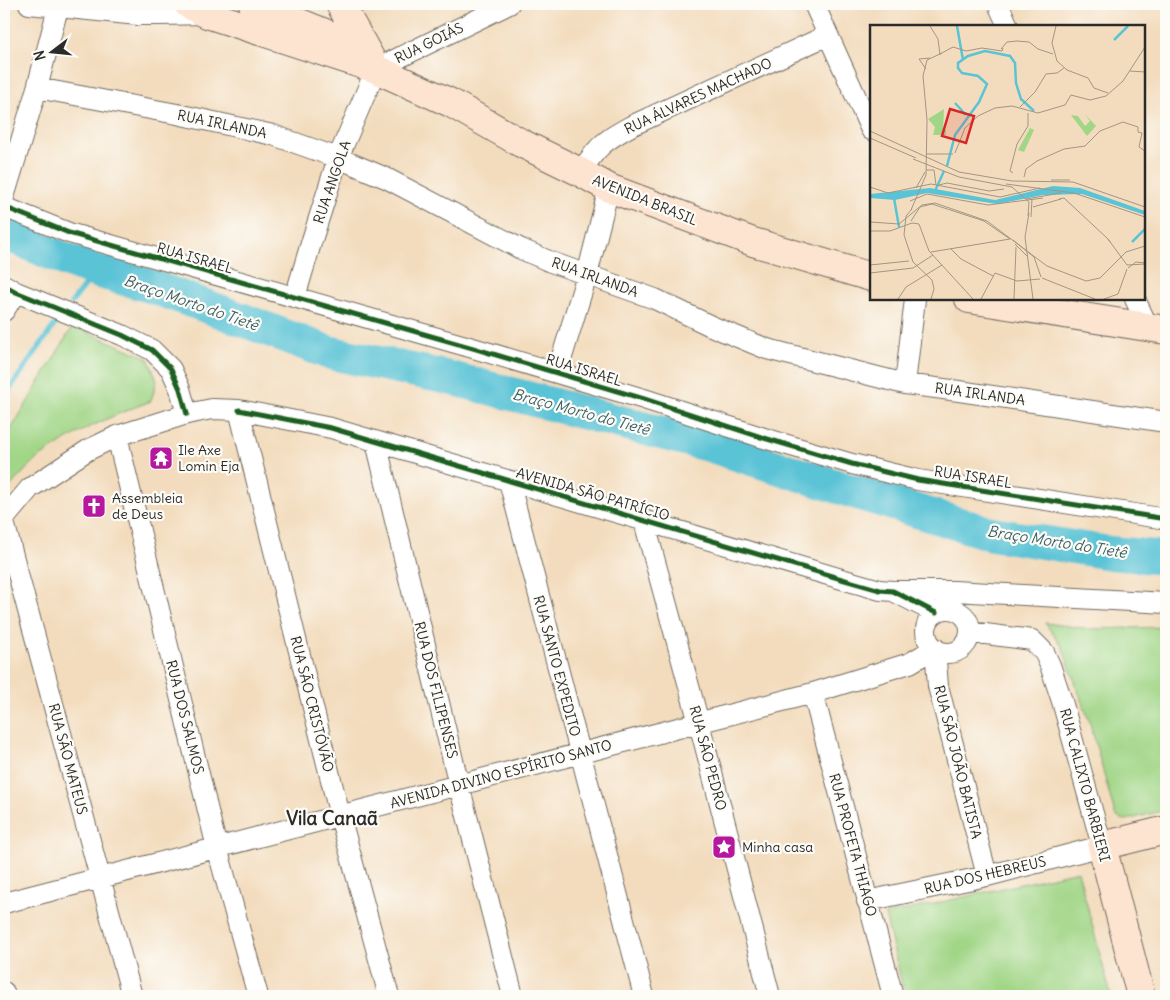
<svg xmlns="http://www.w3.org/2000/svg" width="1170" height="1000" viewBox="0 0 1170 1000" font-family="Delius,sans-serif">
<rect width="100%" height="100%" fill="#fdfcf7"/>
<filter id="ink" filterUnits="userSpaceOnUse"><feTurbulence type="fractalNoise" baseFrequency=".02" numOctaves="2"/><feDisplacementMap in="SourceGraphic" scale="10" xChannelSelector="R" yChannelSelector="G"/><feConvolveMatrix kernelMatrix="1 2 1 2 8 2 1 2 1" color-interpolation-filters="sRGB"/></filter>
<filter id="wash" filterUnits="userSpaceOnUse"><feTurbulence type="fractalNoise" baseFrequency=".0096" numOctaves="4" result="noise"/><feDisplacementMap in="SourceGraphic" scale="20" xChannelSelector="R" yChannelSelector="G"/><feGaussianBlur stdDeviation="1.12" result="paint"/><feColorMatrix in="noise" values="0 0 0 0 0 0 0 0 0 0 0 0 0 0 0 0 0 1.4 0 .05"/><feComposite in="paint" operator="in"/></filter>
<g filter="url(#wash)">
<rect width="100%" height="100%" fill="#f3dcbd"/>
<path fill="#a1d687" stroke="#668059" d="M73 326 148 358 157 380 151 401C111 416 70 434 36 460 24 470 14 483 4 493V441Z
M1045 623 1091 629 1166 627V810L1126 820 1120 819 1115 815 1090 723 1062 646Z
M1078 871 1111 996H905L885 915Z"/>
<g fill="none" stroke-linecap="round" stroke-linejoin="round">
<path stroke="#5ac3d6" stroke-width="5.5" d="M72 302 96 271
M4 397 56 323"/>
<path stroke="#5ac3d6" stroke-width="34" d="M4 233 71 262 96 271 147 285 214 309 327 352 454 379 712 446 851 491 992 534 1110 553 1166 558"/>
</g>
</g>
<g filter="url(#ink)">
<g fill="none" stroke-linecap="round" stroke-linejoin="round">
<g stroke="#71695e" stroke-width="22">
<path id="street" d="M29 4 138 15H160L207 14
M814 4 871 130
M998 4 1008 26
M37 88 177 114 273 135 338 158 386 178 521 249 551 262 655 299 711 326 767 349 905 384 959 391 1166 422
M580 172C586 165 591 156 598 149 607 139 620 132 631 126L828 35
M4 197 37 88 59 4
M4 207 69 233 473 348 644 399 764 438 852 464 918 480 1166 519
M4 285 16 292 122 335 152 350 171 369 180 389 187 414
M295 297 312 240 338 158 376 69 509 4
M1135 299 1148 327
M4 311 16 292
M557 373 587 275 609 188
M905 384 915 299
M239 410 340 816 389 996
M117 436 217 848 258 996
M376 442 459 785 513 996
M509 481 644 996
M4 519 30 488 88 450 117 436 187 414 212 409 239 410 331 428 845 580 880 590 893 591 936 613
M644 521 699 723 770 996
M4 522 132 996
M897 591H954L1166 603
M926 631a22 22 0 1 1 44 0a22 22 0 1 1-44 0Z
M813 693 893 996
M867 901 987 876 1102 846 1062 701 1050 665 1044 652 1032 640 970 632
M4 903 813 693 910 663 935 648 938 686 987 876
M4 992 5 996"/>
</g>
<g stroke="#71695e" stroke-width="30">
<path id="secondary" d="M188 4 207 14 376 69 451 103 521 143 580 172 609 188 753 242 871 277
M253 4 330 35 353 52
M340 4 371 59
M969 299 1166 330
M1141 996 1102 846 1166 830"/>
</g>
<use href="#street" stroke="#fff" stroke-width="20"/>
<use href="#secondary" stroke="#fde4d1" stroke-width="28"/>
<g stroke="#fdfcf7" stroke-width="8">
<path id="cycleway" d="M4 207 69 233 473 348 644 399 764 438 852 464 918 480 1166 519
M4 285 16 292 122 335 152 350 171 369 180 389 187 414
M239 410 331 428 845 580 880 590 893 591 936 613"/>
</g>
<use href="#cycleway" stroke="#1b5e20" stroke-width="5"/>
</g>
</g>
<defs>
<g id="temple-square" transform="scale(1.25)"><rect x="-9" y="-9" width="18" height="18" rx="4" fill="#b5179e" stroke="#fdfcf7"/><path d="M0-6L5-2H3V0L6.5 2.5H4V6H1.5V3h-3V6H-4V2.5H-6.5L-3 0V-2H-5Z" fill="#fff"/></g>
<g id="church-square" transform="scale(1.25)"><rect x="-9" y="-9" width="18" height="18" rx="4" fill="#b5179e" stroke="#fdfcf7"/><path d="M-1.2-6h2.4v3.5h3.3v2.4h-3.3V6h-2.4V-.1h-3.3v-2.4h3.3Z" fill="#fff"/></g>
<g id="sight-square" transform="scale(1.25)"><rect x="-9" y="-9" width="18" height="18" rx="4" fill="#b5179e" stroke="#fdfcf7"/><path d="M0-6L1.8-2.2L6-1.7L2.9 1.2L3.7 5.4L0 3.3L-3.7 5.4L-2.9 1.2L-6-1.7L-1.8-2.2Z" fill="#fff"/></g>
</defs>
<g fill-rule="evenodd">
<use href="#temple-square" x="161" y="458"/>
<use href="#church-square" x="94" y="506"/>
<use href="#sight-square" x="724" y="847"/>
</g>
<g text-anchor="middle" stroke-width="4.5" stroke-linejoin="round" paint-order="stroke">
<g font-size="14" fill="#2b2b2b" stroke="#fdfcf7">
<text transform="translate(429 43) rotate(-26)" y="5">RUA GOIÁS</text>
<text transform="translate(698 96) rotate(-25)" y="5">RUA ÁLVARES MACHADO</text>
<text transform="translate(222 124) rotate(12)" y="5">RUA IRLANDA</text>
<text transform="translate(332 182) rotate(-71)" y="5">RUA ANGOLA</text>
<text transform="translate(645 200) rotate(22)" y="5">AVENIDA BRASIL</text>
<text transform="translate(195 258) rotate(16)" y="5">RUA ISRAEL</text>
<text transform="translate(595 277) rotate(20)" y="5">RUA IRLANDA</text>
<text transform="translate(584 370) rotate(17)" y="5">RUA ISRAEL</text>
<text transform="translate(980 394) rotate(8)" y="5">RUA IRLANDA</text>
<text transform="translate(973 477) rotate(9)" y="5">RUA ISRAEL</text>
<text transform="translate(593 494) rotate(16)" y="5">AVENIDA SÃO PATRÍCIO</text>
<text transform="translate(557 666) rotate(75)" y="5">RUA SANTO EXPEDITO</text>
<text transform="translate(436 690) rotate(76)" y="5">RUA DOS FILIPENSES</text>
<text transform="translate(312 704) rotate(76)" y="5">RUA SÃO CRISTÓVÃO</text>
<text transform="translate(185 717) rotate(76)" y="5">RUA DOS SALMOS</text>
<text transform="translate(708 758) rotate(75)" y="5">RUA SÃO PEDRO</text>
<text transform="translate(68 759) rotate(75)" y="5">RUA SÃO MATEUS</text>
<text transform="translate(958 762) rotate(76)" y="5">RUA SÃO JOÃO BATISTA</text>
<text transform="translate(501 774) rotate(-15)" y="5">AVENIDA DIVINO ESPÍRITO SANTO</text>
<text transform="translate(1085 785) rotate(75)" y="5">RUA CALIXTO BARBIERI</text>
<text transform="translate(853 845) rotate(75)" y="5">RUA PROFETA THIAGO</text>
<text transform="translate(985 875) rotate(-13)" y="5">RUA DOS HEBREUS</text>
</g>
<g font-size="14" fill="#2b2b2b" stroke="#fdfcf7" text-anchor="start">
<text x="178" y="455">Ile Axe<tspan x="178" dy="16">Lomin Eja</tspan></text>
<text x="112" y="503">Assembleia<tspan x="112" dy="16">de Deus</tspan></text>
<text x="742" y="852">Minha casa</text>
</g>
<g font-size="15" font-style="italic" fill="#3b6067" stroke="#fdfcf7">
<text transform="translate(191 303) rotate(19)" y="5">Braço Morto do Tietê</text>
<text transform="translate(581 412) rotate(15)" y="5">Braço Morto do Tietê</text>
<text transform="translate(1057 542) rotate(9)" y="5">Braço Morto do Tietê</text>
</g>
<g font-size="19" font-weight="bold" fill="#2b2b2b" stroke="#fdfcf7">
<text x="332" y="825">Vila Canaã</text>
</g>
</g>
<g transform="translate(870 25)">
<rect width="275" height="275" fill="#f3dcbd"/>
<path d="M74 84 73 105H76V110H63L65 102 58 94ZM214 88 226 101 217 111 201 90 208 91 215 101 220 96ZM160 103 164 105 154 127 148 125Z" fill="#a1d687"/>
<path d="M183 161 210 163 275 186V190L212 169 173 170 127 179 57 168 25 175 0 173V169L60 163 125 175Z" fill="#5ac3d6"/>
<path fill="none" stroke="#5ac3d6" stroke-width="2.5" d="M87 1 93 35M244 15 258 1M85 78 96 90M77 141 85 110 109 77 117 59 108 51 92 48 88 43V38L98 31 115 26 140 31 145 38 146 58 151 74 164 86M65 166 74 146M24 173 29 202M262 217 275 204"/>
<path fill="none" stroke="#a39583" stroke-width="1" d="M60 1 68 14 70 30M186 1 182 18 187 36 197 45 218 53 224 63 238 68M131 24 137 17 147 16 159 17 168 24 183 29M70 29 83 22 96 26 112 23 132 26 133 23M56 44 49 34 60 33M260 46 275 47M150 82 165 67 176 49 187 48 194 43M0 106 89 147 142 156 203 157 275 182M0 113 46 133M85 128 95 103 108 91 125 83 142 81 168 88 195 80 201 70 220 75 236 71 253 56 275 22M56 129H83M43 134 89 152 142 162 159 177 158 191M56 145H64L66 160M143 148 140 146 147 119 158 101V88M154 152 156 144 167 136 194 124 215 121 230 106 253 97 268 102V107L272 108 269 122 275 126M181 155H200M136 159 204 168 275 192M69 160 77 158 119 166 134 164M0 162 18 168 61 159 130 172 170 163M46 163 55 147M156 174 191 168M189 174 194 173 238 214M40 176 57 169 118 180 173 173M163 182 191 174M42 184 36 191 34 210 43 237 62 255 64 264 61 274M41 185 56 150 57 95 53 51 57 35 72 28M159 188 155 212 163 274M161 192 162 174M41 196 50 182 62 179 114 196 140 214M0 197 29 199 52 180 65 178 117 196 177 241 216 256 230 253 256 227 275 221M0 206H20L42 198 49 199 59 226 103 274M143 215 164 232 171 252M240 217 238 214 257 240 275 239M145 219 157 231M81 224 91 234 123 251M61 227 140 214M0 240 39 236M258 243 266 237 275 238M0 248 43 243 63 230M172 253 225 274M28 274 36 262 72 240M111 274 125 248 147 256 170 254M144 274 146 222M234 274 248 269 257 244"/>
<path fill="#d62828" fill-opacity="0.15" stroke="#d62828" stroke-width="2.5" d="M80 84 104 91 96 118 72 111Z"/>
<rect width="275" height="275" fill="none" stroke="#2b2b2b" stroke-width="2.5"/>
</g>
<rect width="1170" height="1000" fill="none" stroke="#fdfcf7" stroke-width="20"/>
<g transform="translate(52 52) rotate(254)" stroke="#fdfcf7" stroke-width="4" paint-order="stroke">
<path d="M0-4L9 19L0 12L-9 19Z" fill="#2b2b2b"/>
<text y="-8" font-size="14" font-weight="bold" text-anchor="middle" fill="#2b2b2b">N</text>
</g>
</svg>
